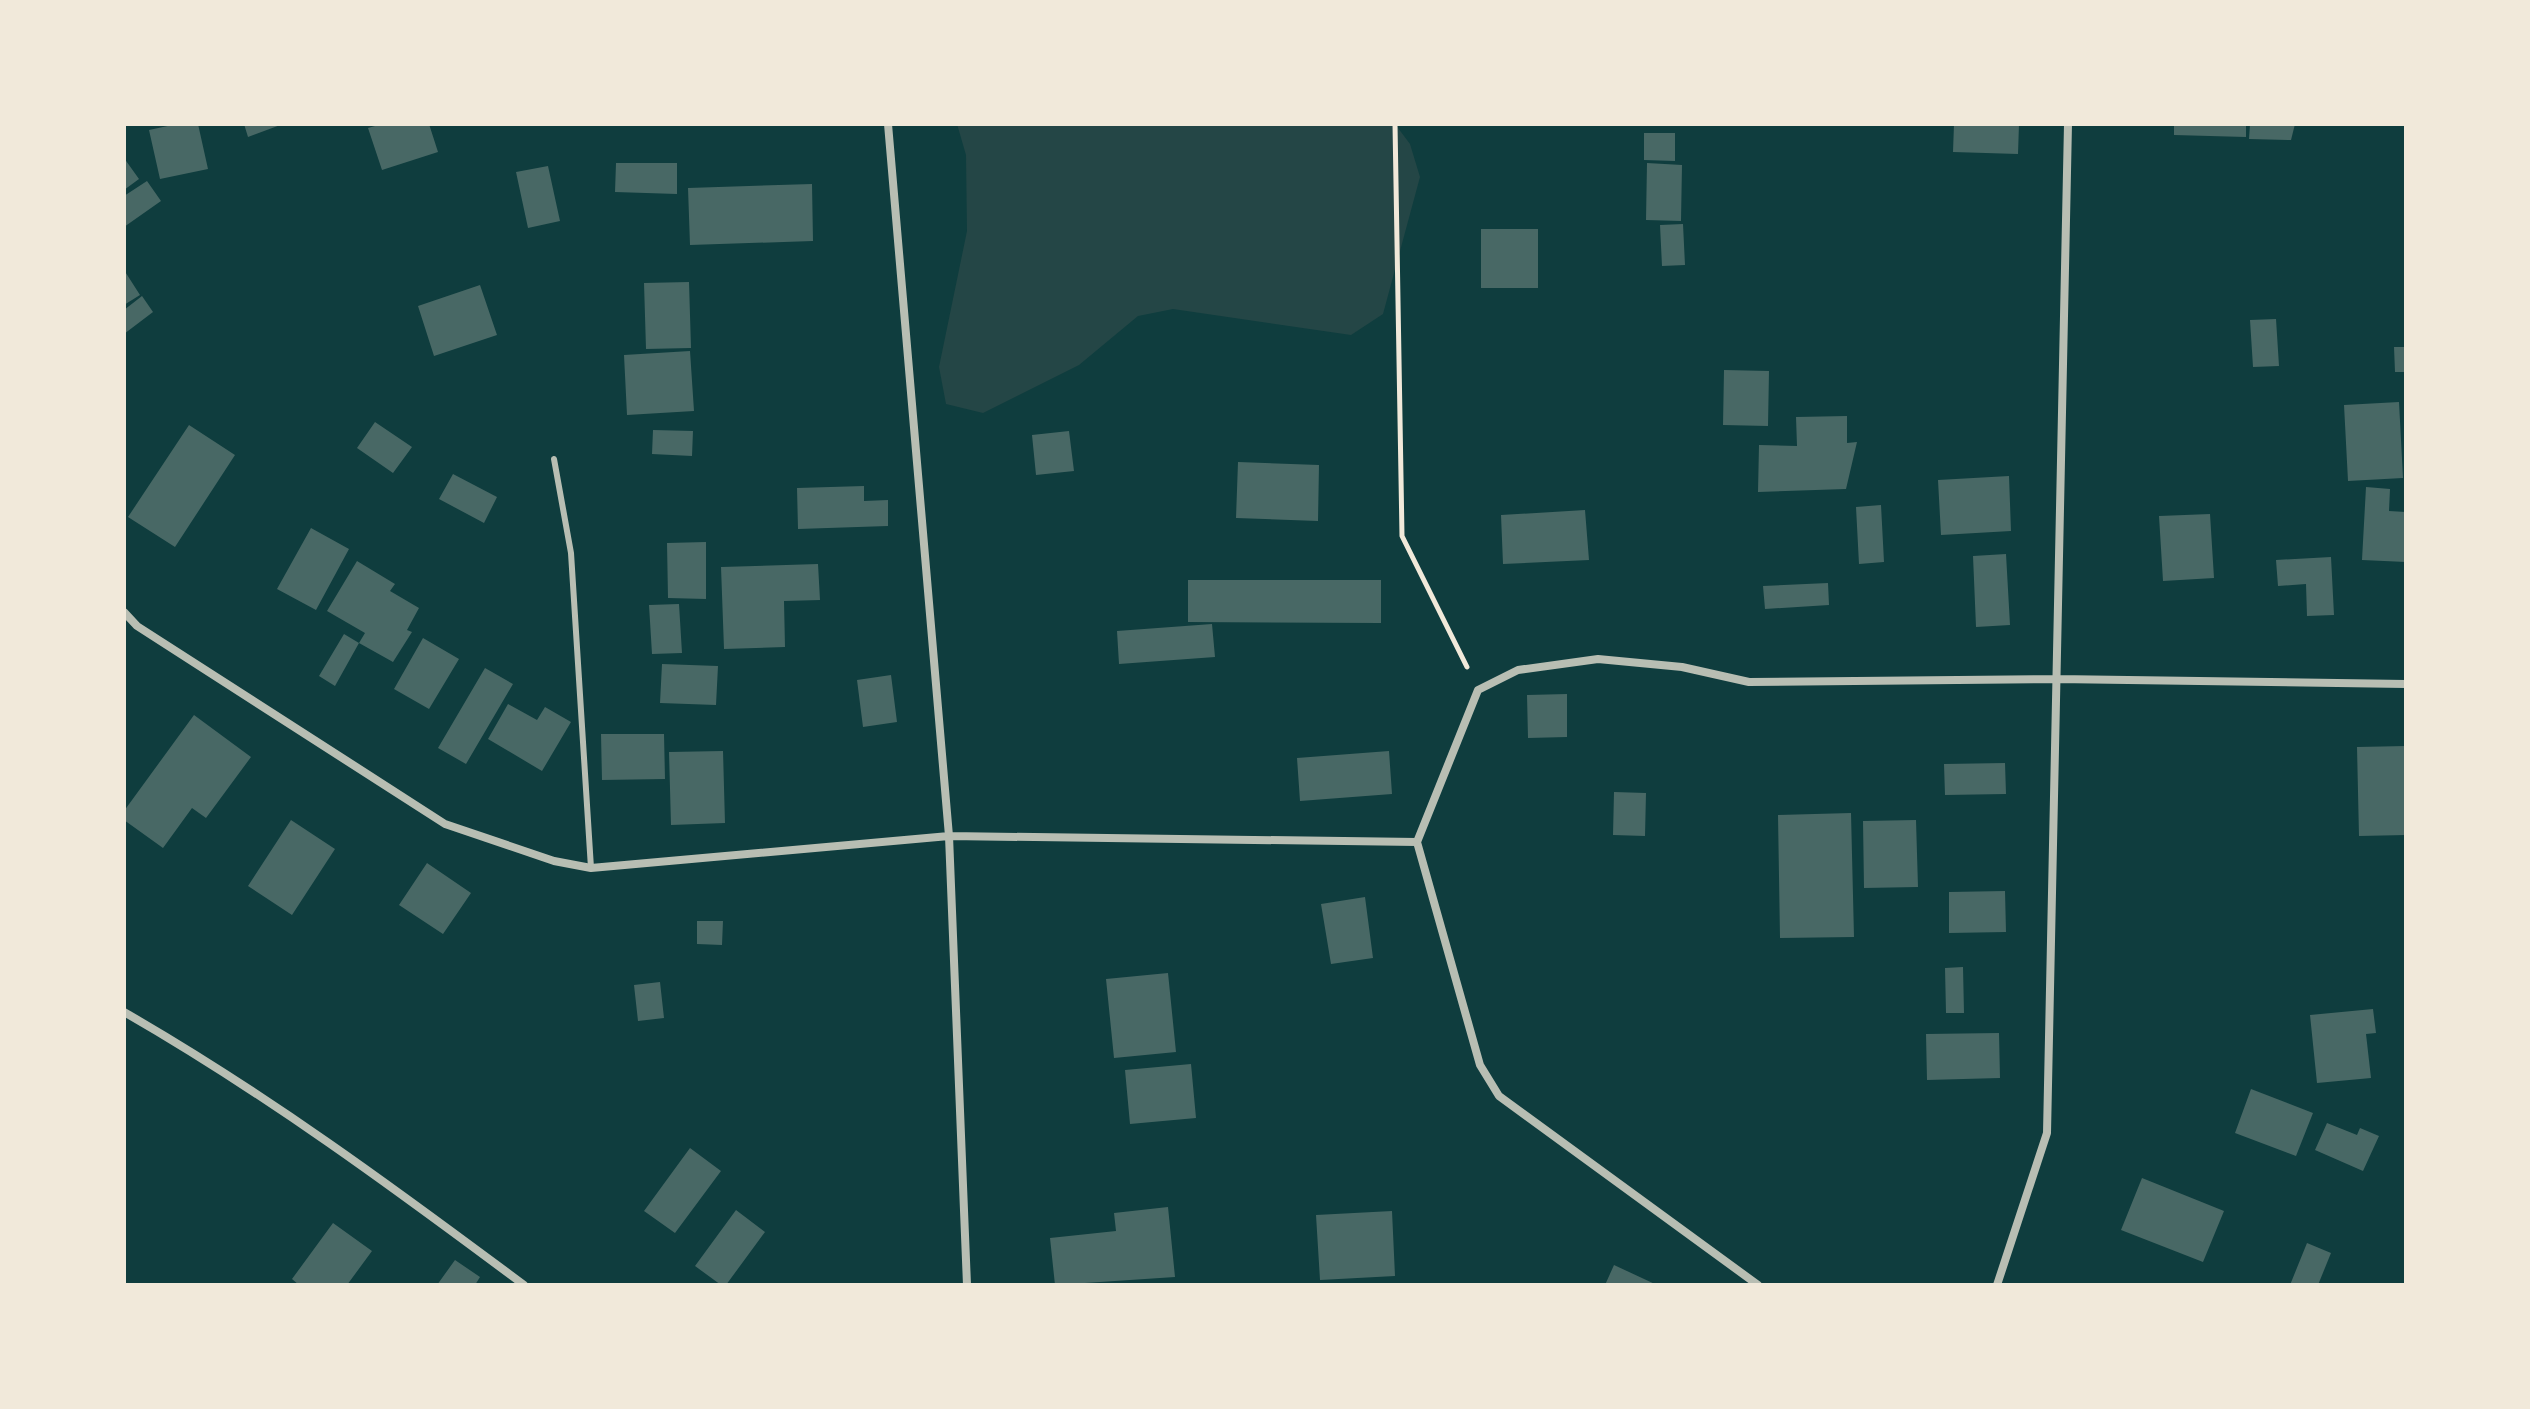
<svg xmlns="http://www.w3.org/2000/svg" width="2530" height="1409" viewBox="0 0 2530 1409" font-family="'Noto Sans',sans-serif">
<rect width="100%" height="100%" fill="#0f3d3e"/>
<path fill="#244646" d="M957 124H1395L1410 144 1420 177 1383 314 1351 335 1173 309 1138 316 1079 365 983 413 946 404 939 367 967 231 966 155Z"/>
<path fill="#486865" d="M177 124H198L208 169 160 179 149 130Z
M244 124H283L248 137Z
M382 124H429L438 152 382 170 368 128Z
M1954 124H2019L2018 154 1953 152Z
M2174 124H2246V137L2174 135Z
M2250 124H2295L2291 140 2249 139Z
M1644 133H1675V161L1644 160Z
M124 158 139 179 124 190Z
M616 163H677V194L615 192Z
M1647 163 1682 165 1681 221 1646 220Z
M548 166 560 221 528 228 516 172Z
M147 181 161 201 124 227V196Z
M812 184 813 241 690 245 688 188Z
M1683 224 1685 265 1662 266 1660 225Z
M1481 229H1538V288H1481Z
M124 270 140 295 124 305Z
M689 282 691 348 646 349 644 283Z
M480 285 497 335 434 356 418 306Z
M142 296 153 312 124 334V310Z
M2276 319 2279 366 2253 367 2250 320Z
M2394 347H2406V372H2395Z
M690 351 694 411 627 415 624 355Z
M1724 370 1769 371 1768 426 1723 425Z
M2399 402 2403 478 2348 481 2344 405Z
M1847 416V443L1857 442 1846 489 1758 492 1759 445 1797 446 1796 417Z
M375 422 412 447 393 473 357 448Z
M189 425 235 455 175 547 128 517Z
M653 430 693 431 692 456 652 454Z
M1069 431 1074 471 1036 475 1032 435Z
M1238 462 1319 465 1318 521 1236 518Z
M453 474 497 497 484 523 439 499Z
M2009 476 2011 531 1941 535 1938 480Z
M864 486V501L888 500V526L798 529 797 488Z
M2366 487 2390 489 2389 511 2406 512V562L2362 560Z
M1881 505 1884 562 1859 564 1856 507Z
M1585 510 1589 560 1503 564 1501 515Z
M2210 514 2214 578 2163 581 2159 516Z
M311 528 349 549 316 610 277 589Z
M706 542V599L668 598 667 543Z
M2006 554 2010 625 1976 627 1973 556Z
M2331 557 2334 615 2307 616 2306 584 2278 586 2276 560Z
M357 561 395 584 390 591 419 608 407 630 412 632 393 662 359 643 335 686 319 676 344 634 359 643 365 633 327 611Z
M818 564 820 600 784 601 785 647 724 649 721 567Z
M1188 580H1381V623L1188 622Z
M1828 583 1829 605 1765 609 1763 586Z
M679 604 682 653 652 654 649 605Z
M1212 624 1215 657 1119 664 1117 631Z
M423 638 459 659 429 709 394 689Z
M662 664 718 666 716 705 660 703Z
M485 668 513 684 466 764 438 748Z
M891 675 897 722 863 727 857 680Z
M1567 694V737L1528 738 1527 695Z
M508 704 537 720 545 707 571 722 542 771 488 739Z
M194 715 251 757 206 818 192 808 163 848 124 820V811Z
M601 734H664L665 779 602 780Z
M2406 746V835L2359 836 2357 747Z
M723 751 725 823 671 825 669 752Z
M1389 751 1392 794 1300 801 1297 758Z
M2005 763 2006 794 1945 795 1944 764Z
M1614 792 1646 793 1645 836 1613 835Z
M1851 813 1854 937 1780 938 1778 815Z
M291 820 335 849 292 915 248 886Z
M1916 820 1918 887 1864 888 1863 821Z
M427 863 471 893 443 934 399 905Z
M2005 891 2006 932 1949 933V892Z
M1365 897 1373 958 1331 964 1321 904Z
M697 921H723L722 945 697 944Z
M1963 967 1964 1013H1946L1945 968Z
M1168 973 1176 1052 1114 1058 1106 979Z
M660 982 664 1018 638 1021 634 985Z
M2373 1009 2376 1033 2366 1034 2371 1078 2317 1083 2310 1015Z
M1999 1033 2000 1078 1927 1080 1926 1034Z
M1191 1064 1196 1118 1130 1124 1125 1070Z
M2251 1089 2313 1113 2296 1156 2235 1133Z
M2327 1123 2357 1135 2360 1128 2379 1136 2363 1171 2315 1150Z
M690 1148 721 1171 675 1233 644 1211Z
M2142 1178 2224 1211 2203 1262 2121 1230Z
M1168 1207 1175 1277 1055 1285 1050 1238 1116 1231 1114 1213Z
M736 1210 765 1232 726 1285H721L695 1266Z
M1392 1211 1395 1276 1320 1280 1316 1215Z
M333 1223 372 1251 347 1285H299L292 1279Z
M2307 1243 2331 1253 2318 1285H2290Z
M455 1260 480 1277 475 1285H437Z
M1614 1265 1657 1285H1605Z"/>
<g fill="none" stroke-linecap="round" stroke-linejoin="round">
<path stroke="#f1e9da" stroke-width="5" d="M1395 124 1402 536 1467 667"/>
<path stroke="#b8beb3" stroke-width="6" d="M554 459 571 553 591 868"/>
<path stroke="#b8beb3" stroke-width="8" d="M888 124 949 836 967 1285
M124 612 137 626 445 824 554 861 591 868 949 836 1417 842
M124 1012C265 1093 394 1188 524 1285
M1758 1285 1499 1096 1480 1065 1417 842 1478 690 1518 670 1598 659 1682 667 1749 682 2057 679 2406 684
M1997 1285 2047 1133 2068 124"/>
</g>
<rect width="2530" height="1409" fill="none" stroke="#f1e9da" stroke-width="252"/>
</svg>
